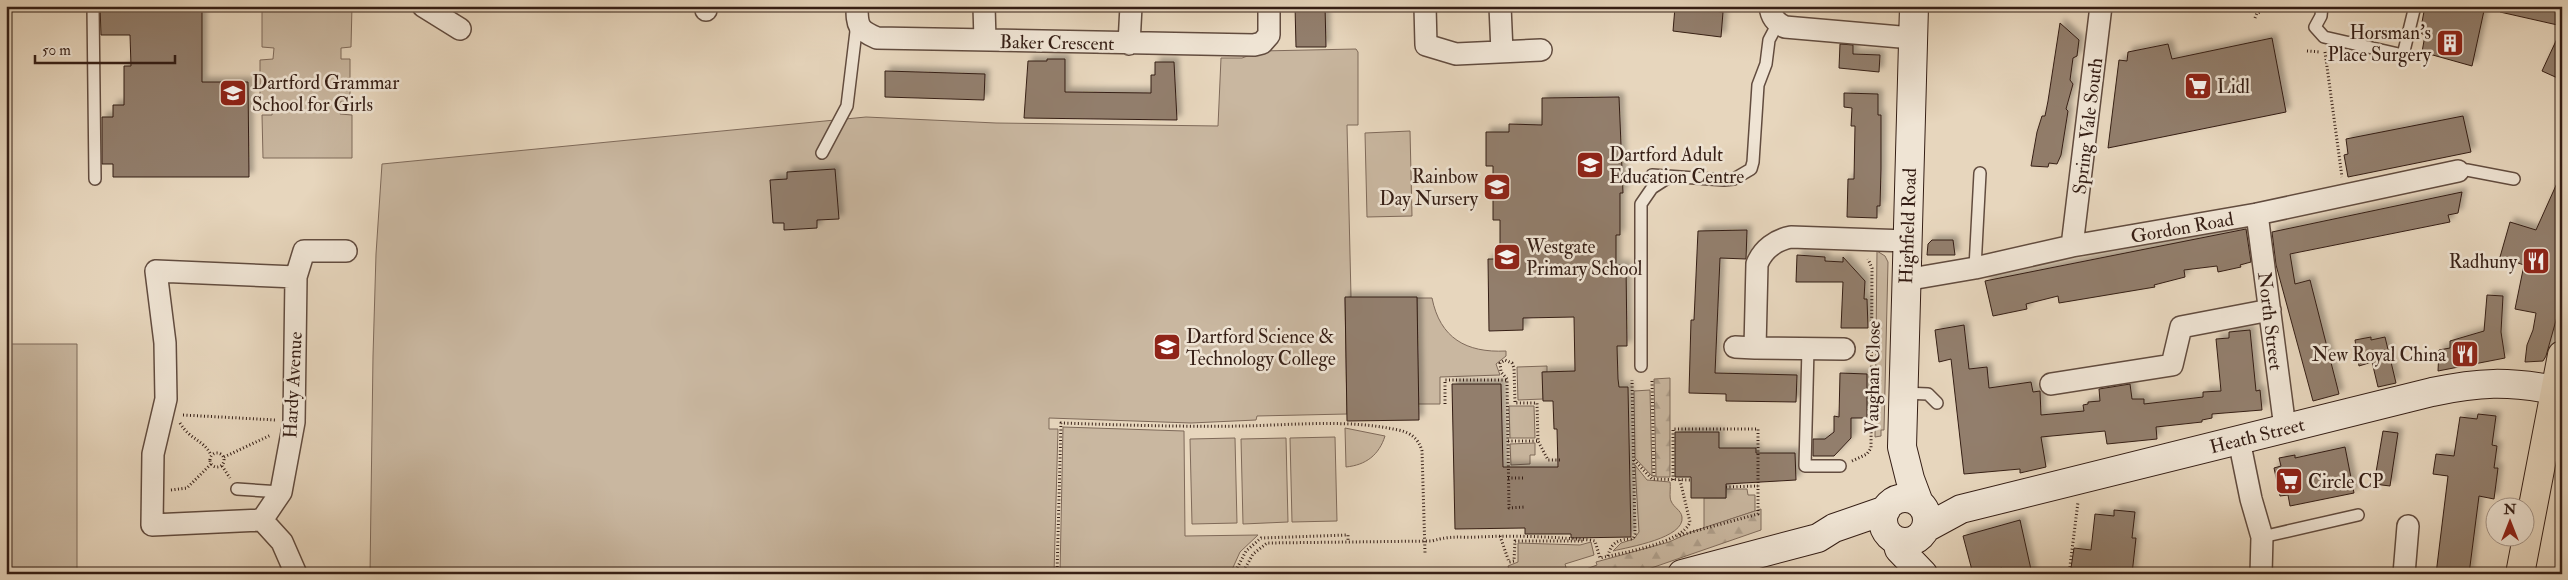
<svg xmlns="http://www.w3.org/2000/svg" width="2568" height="580" viewBox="0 0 2568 580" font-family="'IM FELL Double Pica',serif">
<defs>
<pattern id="forest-firs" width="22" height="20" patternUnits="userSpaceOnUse" patternTransform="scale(1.25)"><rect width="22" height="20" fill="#c9b7a0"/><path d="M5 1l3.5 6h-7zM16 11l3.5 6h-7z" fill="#ad9d89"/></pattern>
<filter id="shadow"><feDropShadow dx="4.5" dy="-4.5" stdDeviation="2.5" flood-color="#0004"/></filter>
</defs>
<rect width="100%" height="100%" fill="#e7d6bd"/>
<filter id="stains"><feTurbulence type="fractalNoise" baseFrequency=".004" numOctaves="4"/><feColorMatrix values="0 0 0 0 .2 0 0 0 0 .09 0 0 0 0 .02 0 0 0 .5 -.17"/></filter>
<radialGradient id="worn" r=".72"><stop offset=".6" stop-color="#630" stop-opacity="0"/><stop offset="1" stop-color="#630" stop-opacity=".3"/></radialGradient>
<path fill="#c9b7a0" stroke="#7f6a5a" d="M262 6H352L351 47 341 48V59H350V102H340V114L352 115V158H263L262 115H272L273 102H260V60L273 59 274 48 262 47Z
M1356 49 1358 52V125H1347L1351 297 1345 298 1347 414 1257 416 1256 420 1191 423 1049 418V429H1058L1054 574H370L373 356 376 254 382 164 866 117 996 123 1218 126 1221 58H1242L1261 51Z
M1410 131 1412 216 1367 217 1365 133Z
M1877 251 1885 256 1888 262 1884 430H1881V436L1875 437Z
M1417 298H1432C1440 338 1466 353 1506 351V356L1496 364 1500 375 1440 377V404H1418Z
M6 344H77V574H6Z
M1547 366V372H1543V399L1518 400 1517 367Z
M1650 390 1652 476 1635 458 1634 391Z
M1509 406H1534L1535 438H1510Z
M1063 427 1184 431 1185 536 1258 535 1240 552 1230 574H1060Z
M1345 428 1385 436C1379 455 1366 465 1346 467Z
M1335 437 1337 521 1292 522 1290 438Z
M1235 438 1237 523 1192 524 1190 439Z
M1286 438 1288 522 1243 524 1241 439Z
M1535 443V455H1530V464L1511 465 1510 444Z
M1635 465 1647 480 1670 482C1671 487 1669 497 1671 501 1674 508 1681 510 1682 517 1685 538 1629 547 1613 551L1621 543 1634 539 1639 532Z
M1726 489H1747L1748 495H1755V511L1704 528V498H1726Z
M1591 542 1594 555 1565 564 1568 574H1510L1508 566 1518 562V543L1580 545Z"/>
<path fill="url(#forest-firs)" stroke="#7f6a5a" d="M1670 378V477H1656L1654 379Z
M1761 509V530L1634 574H1573L1597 565 1596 562 1669 542 1691 532Z"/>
<path fill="#927e6c" stroke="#351e15" filter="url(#shadow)" d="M100 6H202V82H248L249 177H113V164H102V117H113V105H124V66H131L130 35H101Z
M1295 6H1325L1326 47H1296Z
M2425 6H2485L2472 66 2422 52 2425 35 2420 33Z
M2501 6H2562V26L2500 12Z
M1675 7 1723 12 1721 37 1673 31Z
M2060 23 2079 40 2077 56 2073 58 2070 80 2073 84 2066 109 2068 111 2061 155 2057 164 2049 163 2048 167 2031 166 2037 132 2042 116H2045L2048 101Z
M2562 28V80L2542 71Z
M2272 38 2286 112 2108 148 2119 60 2127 61 2128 52 2168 44 2172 59Z
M1840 44 1853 45V54L1880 55 1879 72 1839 68Z
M1047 59H1065V92L1151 93V75H1155V62H1174L1177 120 1024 118 1028 61H1047Z
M885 71 985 74 984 100 885 97Z
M1844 93 1878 94V115H1881V169L1880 206H1877V218L1847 217 1848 179H1854L1855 126H1851L1852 108 1844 107Z
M1619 97 1623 193H1620V235H1616V265H1626L1627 346H1617L1618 379 1619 387H1628L1631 537 1571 538V534H1525V528L1455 529 1452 384H1501L1503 467H1558L1557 429H1554L1553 401H1543L1542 372 1575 371 1574 317 1523 318V330L1489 331 1488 259H1500V220H1493V166H1486V132H1509V124L1542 125V98Z
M2463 116 2471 152 2348 177 2344 155 2348 154 2346 139Z
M835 169 839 219 817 220V228L784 230V223H773L770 180 787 179V172Z
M2562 172V299L2546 356 2543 361 2525 362 2527 345 2533 330 2536 313 2515 309 2524 265 2500 257 2510 222 2536 230Z
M2462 192 2458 213 2448 215 2450 222 2290 254 2295 284 2310 280 2339 394 2313 401 2276 265 2272 232Z
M2246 229 2251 262 2240 265 2241 267 2218 272 2217 266 2184 270 2185 277 2154 285 2155 287 2059 303 2058 296 2026 304 2027 309 1993 316 1985 281Z
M1747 230 1746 259 1720 258 1715 373 1797 375 1796 402 1726 401V394L1689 393 1691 320H1694L1698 231Z
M1932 240H1953L1955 255H1927L1928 244Z
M1797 255 1825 257V261L1843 262V257L1865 281 1864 299H1867L1868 328H1841L1843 282H1796Z
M2487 295 2503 296 2501 332 2505 358 2438 371 2439 350 2450 348V341L2484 331Z
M1345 297H1417L1419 420 1347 421Z
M1964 325 1969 369 1987 367 1989 388 2031 382 2033 392 2040 391 2041 415 2084 411 2083 405 2088 404V402L2100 401 2099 389 2130 384 2132 399H2144V404L2203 397V392L2221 391 2216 339 2229 338V332L2250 330 2256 391 2260 390 2262 410 2212 414V418L2202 420V422L2156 427 2157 439 2107 444 2105 431 2041 437 2046 467 2020 473V469L1964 474 1951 359 1939 362 1935 330Z
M2371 337V340L2385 337 2396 383 2378 387 2372 362 2359 366 2355 340Z
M1840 373 1867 374V418H1851V438L1834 456H1813V439H1825L1834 432V416L1839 417Z
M2478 414 2496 416 2492 445 2497 446 2494 468H2498L2494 499 2479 496 2469 574H2436L2448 476 2433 474 2436 454 2454 456 2460 417 2477 419Z
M2383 431 2398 433 2390 486 2374 484Z
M1675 432H1719V448H1756V453H1795L1796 480 1726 484V498H1691V477H1675Z
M2345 447 2354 493 2290 506 2288 495 2280 496 2274 468 2281 466 2279 458 2295 455V458Z
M2114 510 2135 512 2132 538H2136L2132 574H2104L2071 568 2074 548 2091 550 2095 514 2114 516Z
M2020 520 2032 574H2003L2002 568 1973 574 1963 536Z"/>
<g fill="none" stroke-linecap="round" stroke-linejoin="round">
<g stroke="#624c3f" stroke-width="14">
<path id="lane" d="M93 6 95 179
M2322 6 2321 16 2315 27 2324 37 2403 55 2415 6
M822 153 847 106 857 23
M2458 171 2467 170 2514 179
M1652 175 1724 180 1734 179 1751 169 1753 162 1758 85 1766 64 1769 40 1778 23
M1975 268 1980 173
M1808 348 1805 466H1840
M1641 366V204L1652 188 1669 177
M1903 393 1928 394 1937 403
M237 489 281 492
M2262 537 2358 515"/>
</g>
<g stroke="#624c3f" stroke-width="24">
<path id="street" d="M423 6 460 29
M857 6C857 26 858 30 877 38L1254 45 1262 43 1269 35V6
M984 6 985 40
M1425 6 1426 45 1456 54 1541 50
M1500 6 1502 52
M1770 6C1771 17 1776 23 1785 27L1912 38
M706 10V6
M1129 44 1131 6
M2257 214 2285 428
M2072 246 2101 6
M1905 280 1975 268 2072 246 2257 214 2458 171
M1735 347 1755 348
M1844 349 1755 348 1757 264C1763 249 1776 240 1791 237L1907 241
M2051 384 2172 365 2181 327 2270 310
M2239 440 2251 499 2262 537 2261 574
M262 520 152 525 153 454 166 399 165 343 156 271 296 277
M296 574 282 542 262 520 281 492 294 422 296 277 304 251H346
M2404 574 2408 526"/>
</g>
<g stroke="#351e15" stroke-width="30">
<path id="secondary" d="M1914 6 1902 447 1910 479 1919 503
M1883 520a22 22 0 1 1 44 0a22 22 0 1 1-44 0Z
M1926 528 1961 509 2432 392C2480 382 2507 381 2555 390
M1897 541 1899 549 1923 574
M1682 574 1818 538 1834 528 1886 510"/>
</g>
<g stroke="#351e15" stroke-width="30">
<path id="primary" d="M2520 574 2562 355"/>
</g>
<path stroke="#351e15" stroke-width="3" stroke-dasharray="1 2.5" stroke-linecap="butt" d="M2255 18 2257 13 2261 12
M2307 51 2320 52
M2325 52 2342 177
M1507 379 1501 372 1500 363 1505 360 1512 363 1514 368 1515 403H1537L1538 441 1548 460H1562
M1652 381 1654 479
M1445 404V380H1507L1509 508 1525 507
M183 415 276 420
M180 423C191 441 203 439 211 455
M1508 441H1538
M210 460a7 7 0 1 1 14 0a7 7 0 1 1-14 0Z
M224 457 271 435
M1634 460 1652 479 1691 480
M1852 461 1867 454 1871 448 1872 268 1868 259
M222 466 230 478
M1508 478H1524
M1673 480V429H1758V514L1677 536
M1726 487 1758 486
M171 490 187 488 211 464
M1500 536 1509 562 1514 561 1515 541H1584
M1590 540 1595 541 1600 558C1621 553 1683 543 1690 522L1680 480
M1608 556C1611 542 1619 539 1633 539L1635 534 1632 380
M1057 574 1061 423C1121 425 1182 427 1243 426 1294 425 1348 419 1398 430 1410 432 1419 439 1422 451L1425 553
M1234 574 1246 551 1261 538 1348 535V542
M1242 574 1253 554 1267 543 1432 541C1453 535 1458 538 1478 537 1516 535 1553 537 1590 540
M2069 574 2078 502"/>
<use href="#lane" stroke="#efe4d4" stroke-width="11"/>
<use href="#street" stroke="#efe4d4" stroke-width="21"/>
<use href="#secondary" stroke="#efe4d4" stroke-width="28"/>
<use href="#primary" stroke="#e7d6bd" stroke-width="28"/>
</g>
<defs>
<g id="building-square" transform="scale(1.4375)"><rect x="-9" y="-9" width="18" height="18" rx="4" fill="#8f2418" stroke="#efe4d4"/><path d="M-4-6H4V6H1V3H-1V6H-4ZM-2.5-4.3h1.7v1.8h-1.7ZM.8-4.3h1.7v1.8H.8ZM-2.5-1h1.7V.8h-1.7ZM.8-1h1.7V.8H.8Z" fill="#fff"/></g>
<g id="supermarket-square" transform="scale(1.4375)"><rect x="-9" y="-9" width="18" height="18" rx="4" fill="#8f2418" stroke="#efe4d4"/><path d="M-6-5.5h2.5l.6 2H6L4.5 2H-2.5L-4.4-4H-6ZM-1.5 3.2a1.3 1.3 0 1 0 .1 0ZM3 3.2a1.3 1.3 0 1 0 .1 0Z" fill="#fff"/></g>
<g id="school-square" transform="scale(1.4375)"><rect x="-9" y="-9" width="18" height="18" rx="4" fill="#8f2418" stroke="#efe4d4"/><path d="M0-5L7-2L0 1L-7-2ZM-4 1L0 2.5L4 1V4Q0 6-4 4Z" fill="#fff"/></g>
<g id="university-square" transform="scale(1.4375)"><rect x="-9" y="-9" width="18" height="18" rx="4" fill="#8f2418" stroke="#efe4d4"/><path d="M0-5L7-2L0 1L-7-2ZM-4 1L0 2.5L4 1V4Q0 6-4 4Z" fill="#fff"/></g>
<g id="restaurant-square" transform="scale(1.4375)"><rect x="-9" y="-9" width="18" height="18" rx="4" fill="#8f2418" stroke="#efe4d4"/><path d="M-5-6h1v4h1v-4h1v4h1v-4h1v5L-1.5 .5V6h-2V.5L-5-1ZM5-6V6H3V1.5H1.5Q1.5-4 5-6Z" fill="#fff"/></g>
</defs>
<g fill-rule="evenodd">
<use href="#building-square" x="2450" y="43"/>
<use href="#supermarket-square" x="2198" y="86"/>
<use href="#school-square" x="233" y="93"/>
<use href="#university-square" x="1590" y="165"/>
<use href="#school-square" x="1497" y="187"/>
<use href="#school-square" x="1507" y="257"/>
<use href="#restaurant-square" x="2536" y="261"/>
<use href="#school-square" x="1167" y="347"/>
<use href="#restaurant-square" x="2465" y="354"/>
<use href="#supermarket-square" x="2289" y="481"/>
</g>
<g text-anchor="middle" stroke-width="5" stroke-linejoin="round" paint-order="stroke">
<g font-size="19" fill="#351e15" stroke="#efe4d4" text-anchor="start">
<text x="2431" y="39" text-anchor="end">Horsman's<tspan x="2431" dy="22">Place Surgery</tspan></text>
<text x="252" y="89">Dartford Grammar<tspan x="252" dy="22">School for Girls</tspan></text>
<text x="2217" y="93">Lidl</text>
<text x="1609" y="161">Dartford Adult<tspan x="1609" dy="22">Education Centre</tspan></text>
<text x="1478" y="183" text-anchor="end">Rainbow<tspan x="1478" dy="22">Day Nursery</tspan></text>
<text x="1526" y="253">Westgate<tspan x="1526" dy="22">Primary School</tspan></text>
<text x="2517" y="268" text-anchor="end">Radhuny</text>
<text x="1186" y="343">Dartford Science &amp;<tspan x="1186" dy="22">Technology College</tspan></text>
<text x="2446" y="361" text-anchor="end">New Royal China</text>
<text x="2308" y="488">Circle CP</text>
</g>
<g font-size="19" fill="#351e15" stroke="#efe4d4">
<text transform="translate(1057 42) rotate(1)" y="7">Baker Crescent</text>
<text transform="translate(2087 126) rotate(-83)" y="7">Spring Vale South</text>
<text transform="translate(1907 226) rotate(-88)" y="7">Highfield Road</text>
<text transform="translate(2182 227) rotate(-10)" y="7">Gordon Road</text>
<text transform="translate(2271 321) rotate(83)" y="7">North Street</text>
<text transform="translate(1872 377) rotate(-89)" y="7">Vaughan Close</text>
<text transform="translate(292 385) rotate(-87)" y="7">Hardy Avenue</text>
<text transform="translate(2257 435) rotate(-14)" y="7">Heath Street</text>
</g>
</g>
<rect width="2568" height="580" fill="none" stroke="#e7d6bd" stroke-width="25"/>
<rect x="8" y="8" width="2553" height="565" fill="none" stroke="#351e15" stroke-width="2.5"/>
<rect x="12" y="12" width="2543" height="555" fill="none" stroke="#351e15"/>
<g transform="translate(2510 522)"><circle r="24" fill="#efe4d4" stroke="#a59588"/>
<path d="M0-4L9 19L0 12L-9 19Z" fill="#8f2418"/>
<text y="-8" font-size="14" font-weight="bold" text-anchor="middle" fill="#351e15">N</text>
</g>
<path d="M35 55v8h140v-8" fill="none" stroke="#351e15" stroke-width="2.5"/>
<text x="42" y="55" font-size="15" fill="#351e15" stroke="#efe4d4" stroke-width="4" paint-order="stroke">50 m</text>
<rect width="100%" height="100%" filter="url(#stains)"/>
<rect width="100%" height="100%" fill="url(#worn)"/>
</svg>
